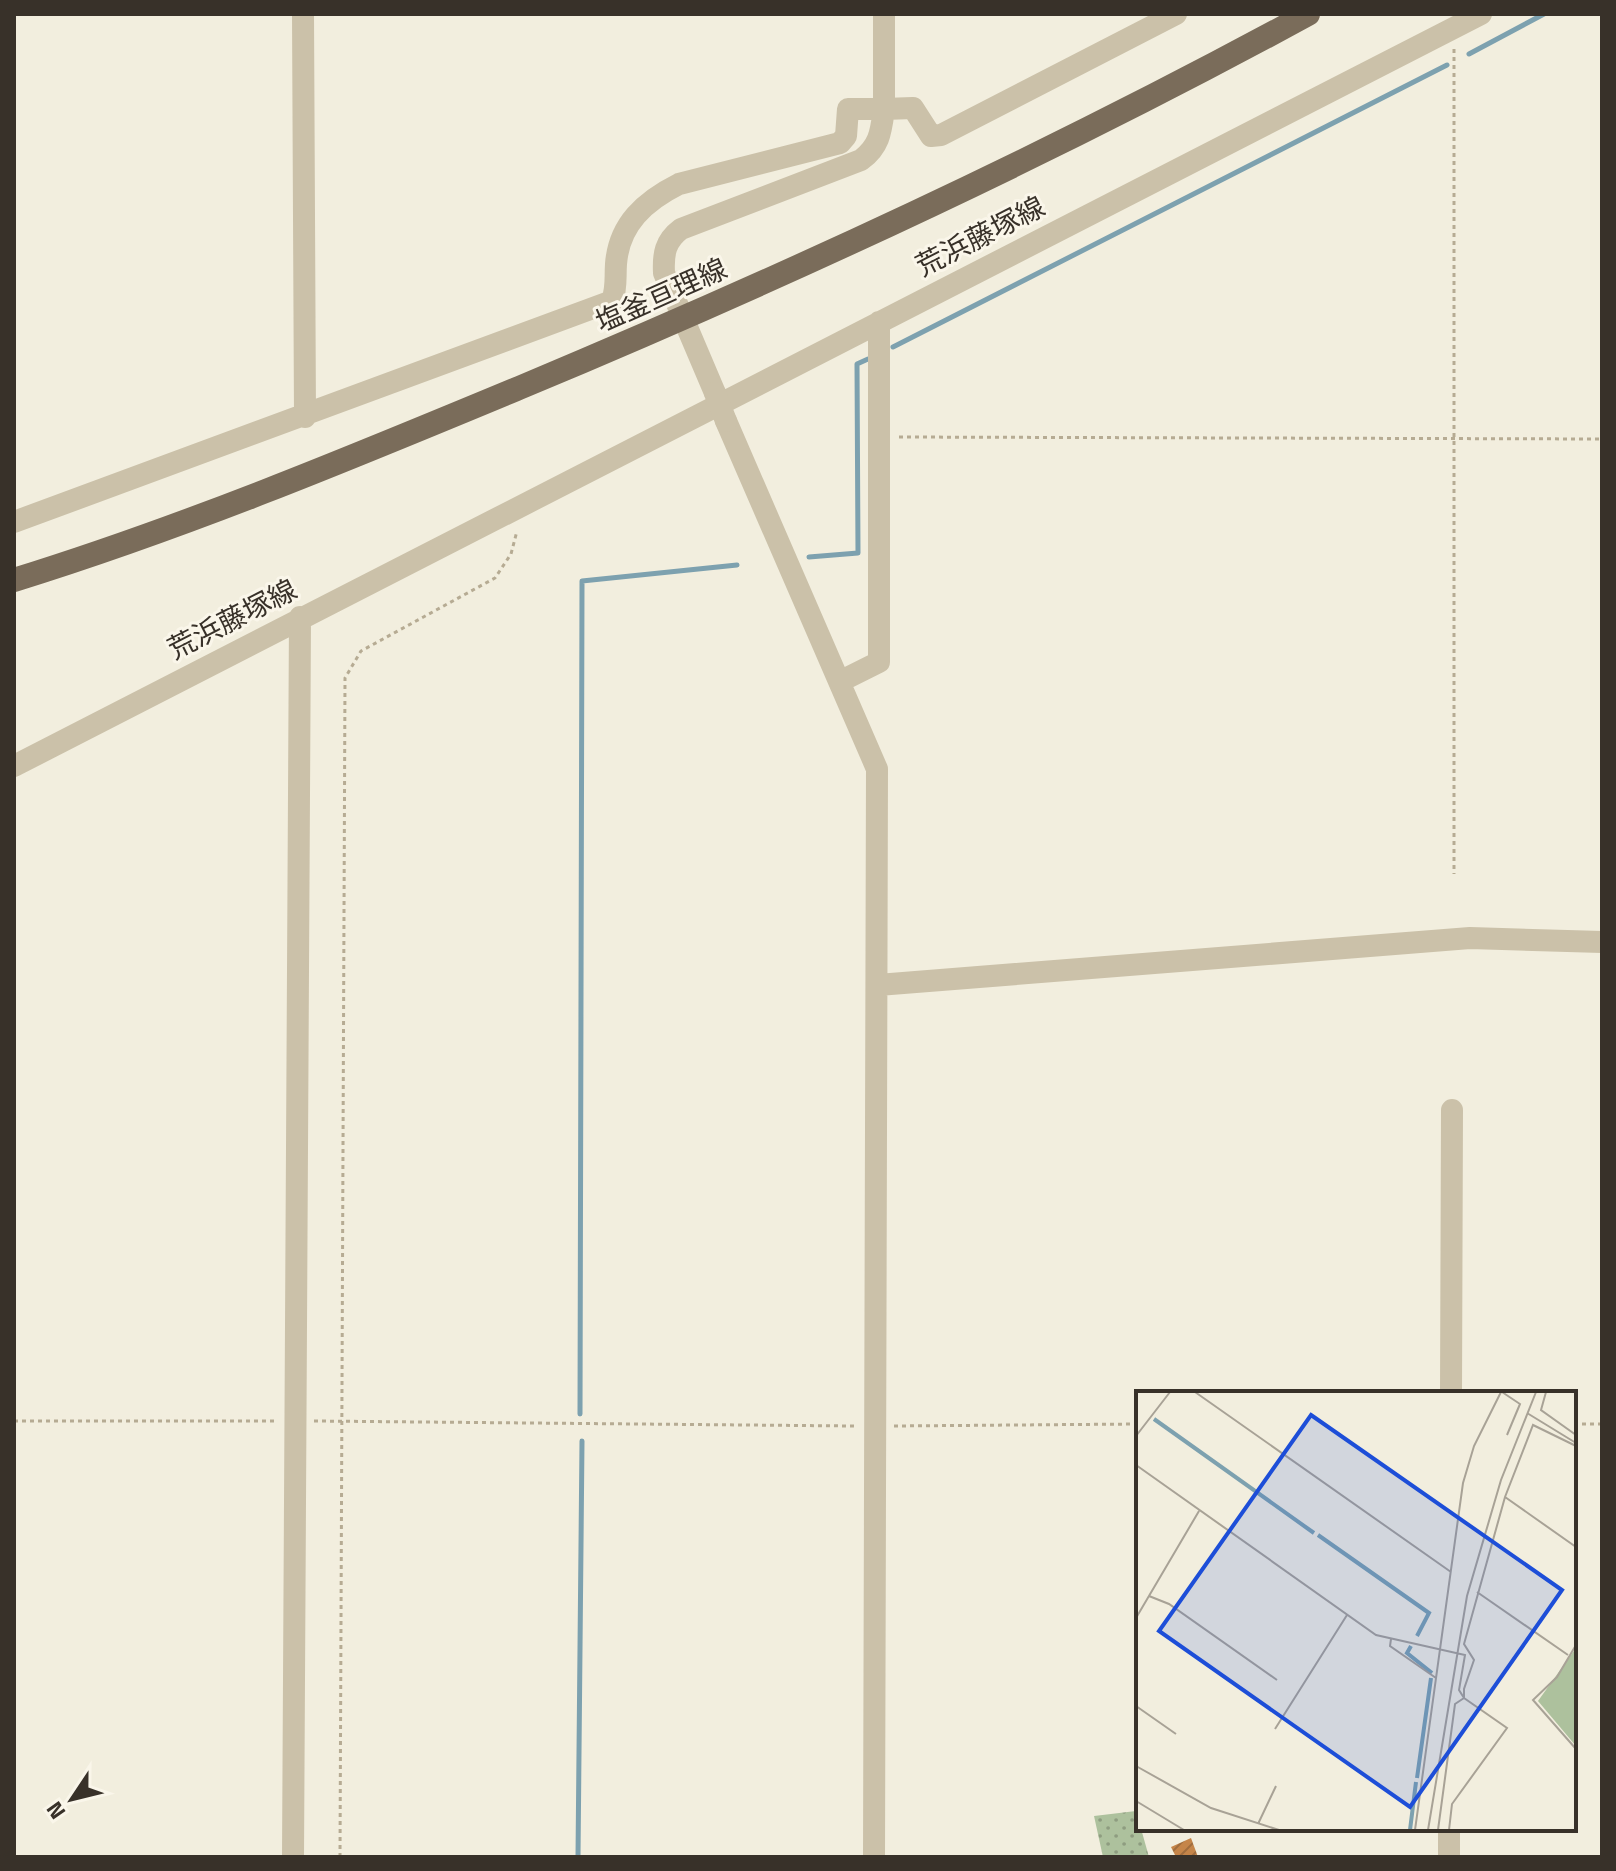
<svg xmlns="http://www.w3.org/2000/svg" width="1616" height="1871" viewBox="0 0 1616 1871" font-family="'Titillium Web','Noto Sans JP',sans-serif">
<defs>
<pattern id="grass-dots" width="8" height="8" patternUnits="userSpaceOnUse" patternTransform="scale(2)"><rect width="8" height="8" fill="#adc19d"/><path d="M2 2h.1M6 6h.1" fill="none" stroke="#8e9d80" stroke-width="1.8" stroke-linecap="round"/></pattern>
<pattern id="building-hatch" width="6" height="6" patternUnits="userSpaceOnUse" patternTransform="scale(2)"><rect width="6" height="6" fill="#c58549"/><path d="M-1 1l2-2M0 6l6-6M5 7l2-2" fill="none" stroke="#a16d3d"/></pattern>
</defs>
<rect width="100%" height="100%" fill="#f2eede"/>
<path fill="url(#grass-dots)" d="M1136 1811 1149 1857H1103L1094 1816Z"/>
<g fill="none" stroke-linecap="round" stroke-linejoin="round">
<path stroke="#7da1af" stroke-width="5" d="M1469 54 1544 14
M893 347 1447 65
M809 557 858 553 857 364 868 359
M580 1414 582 581 737 565
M578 1857 582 1441"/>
</g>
<path fill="url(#building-hatch)" d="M1191 1838 1198 1857H1176L1171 1847Z"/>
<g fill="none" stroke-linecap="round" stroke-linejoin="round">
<path stroke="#b6ab93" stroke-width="3" stroke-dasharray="4 4" stroke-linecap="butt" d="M1454 49V874
M899 437 1602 439
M14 1421H274
M314 1421 854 1426
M1574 1424H1602
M894 1426 1138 1424
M340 1857 345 678 361 651 495 578 511 554 517 531"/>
<path stroke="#cbc1a9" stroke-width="22" d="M303 14 305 417
M715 393 664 273C663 254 665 241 681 229L861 160C880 146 881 131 884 109L913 108 931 136 941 135 1176 14
M726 421 877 769 874 1857
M14 522 612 301C617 288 615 278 616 264 619 224 645 201 679 184L840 143 846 136 848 109H884V14
M841 681 879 662V322
M14 766 1481 14
M878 985 1470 938 1602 942
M1451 1393 1452 1110
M293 1857 300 617
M1449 1857V1829"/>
<path stroke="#7a6c5a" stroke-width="24" d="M14 580C185 527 353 457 519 388 787 276 1053 153 1308 14"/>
<path stroke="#cbc1a9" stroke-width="22" d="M715 393 726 421"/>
</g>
<g text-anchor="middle" stroke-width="6" stroke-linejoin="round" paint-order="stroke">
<g font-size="28" fill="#383129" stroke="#faf6ea">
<text transform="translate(980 236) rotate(-27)" y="10">荒浜藤塚線</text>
<text transform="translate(661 295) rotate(-24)" y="10">塩釜亘理線</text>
<text transform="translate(232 619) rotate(-27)" y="10">荒浜藤塚線</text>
</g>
</g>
<g transform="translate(1136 1391)">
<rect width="440" height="440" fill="#f2eede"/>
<path d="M440 257V355L402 310Z" fill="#adc19d"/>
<path fill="none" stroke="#7da1af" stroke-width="4" d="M18 28 178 142M182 144 293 222 281 245M275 255 271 262 296 282M281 387 295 287M274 439 280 391"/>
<path fill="none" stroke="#a8a296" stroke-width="2" d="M59 1 315 181M366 1 384 13 371 44M410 1 405 19 440 44M391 22 440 52M0 45 34 1M0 74 240 244 329 264 323 299 328 307 319 313 302 439M369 106 440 156M341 201 432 264M13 205 33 213 141 289M0 227 63 120M255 248 254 255 300 287M440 254 421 286 397 309 440 358M0 315 40 343M139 338 211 224M0 375 75 417 143 439M0 410 48 439M122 433 140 395M279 439 327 92 338 55 365 1M292 439 331 205 365 89 400 1M313 439 316 413 371 337 328 307V298L338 269 328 253 369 106 397 34 440 55"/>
<path fill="#1d4ed8" fill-opacity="0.15" stroke="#1d4ed8" stroke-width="4" d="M175 24 426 199 274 416 23 240Z"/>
<rect width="440" height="440" fill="none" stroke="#383129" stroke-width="4"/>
</g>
<rect width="1616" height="1871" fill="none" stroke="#383129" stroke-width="32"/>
<g transform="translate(72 1799) rotate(235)" stroke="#faf6ea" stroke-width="6" paint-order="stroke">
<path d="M0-6L14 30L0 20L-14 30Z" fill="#383129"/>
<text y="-12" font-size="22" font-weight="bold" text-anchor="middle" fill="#383129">N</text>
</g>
</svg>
